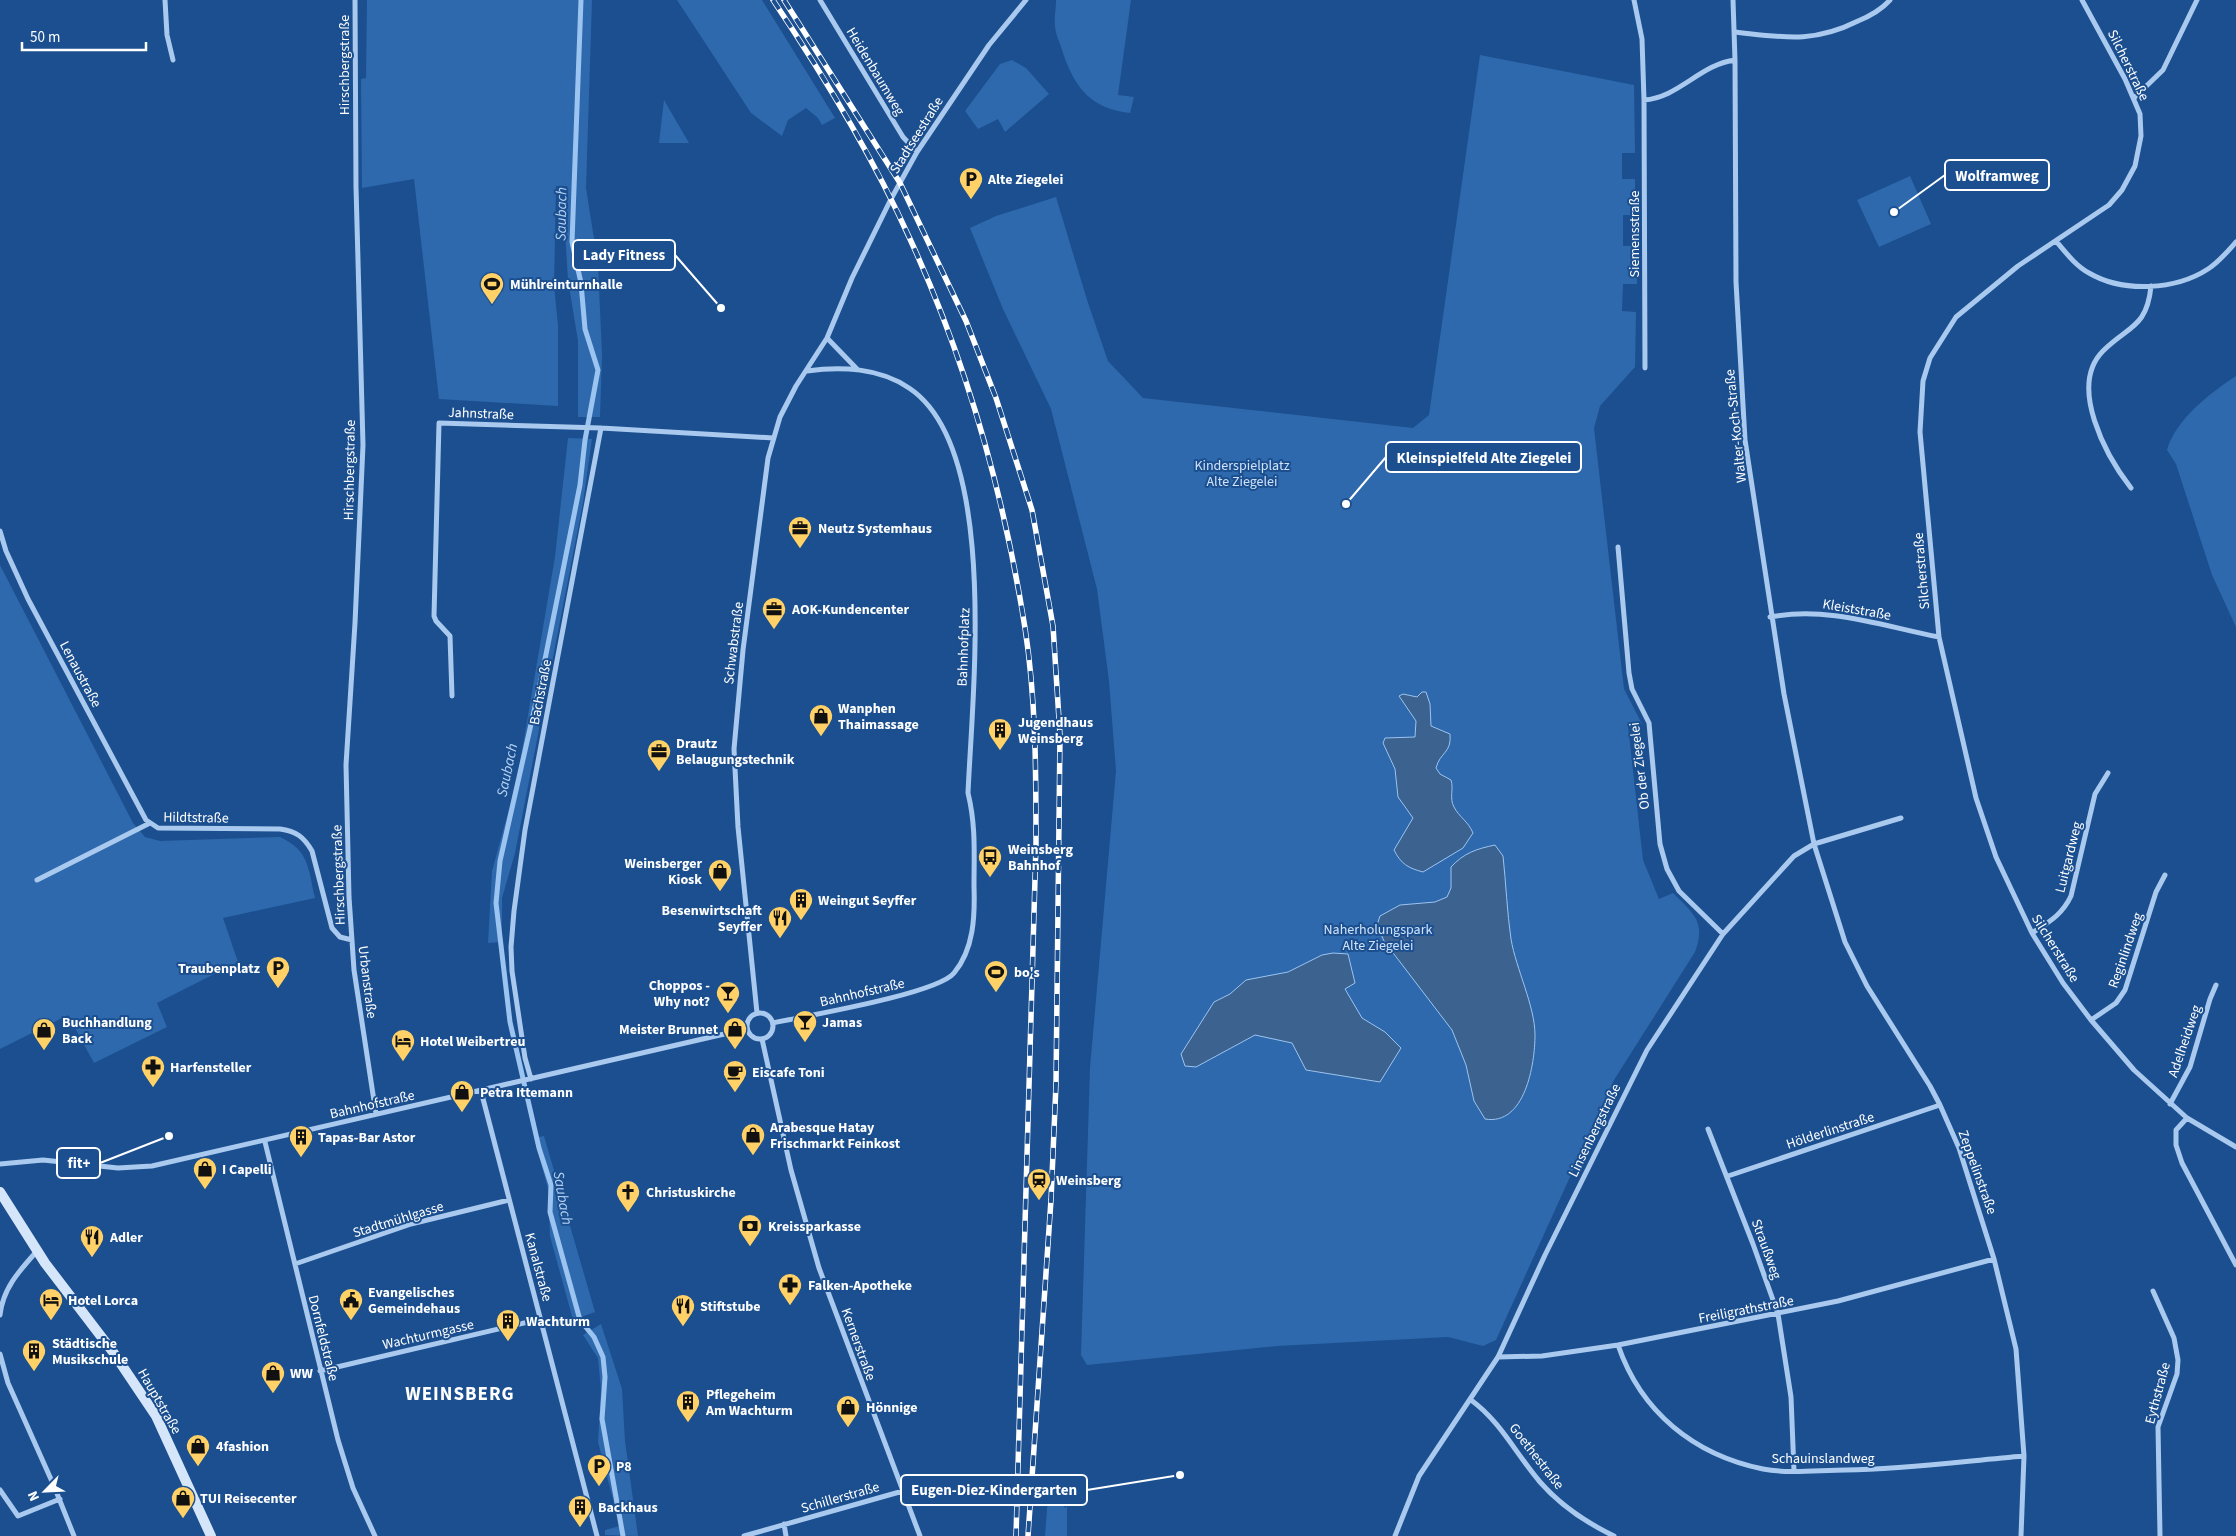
<svg xmlns="http://www.w3.org/2000/svg" width="2236" height="1536" viewBox="0 0 2236 1536" font-family="'Source Sans 3',sans-serif">
<rect width="100%" height="100%" fill="#1b4f8f"/>
<path fill="#2e69ad" d="M367 0H592L586 188 598 264 602 355 600 417H578V341L568 280 565 232 567 186H556L554 286 558 325V406L439 399 414 179 362 188 361 79 366 78Z
M677 0H762L835 118 822 125 818 118 806 108 788 120 782 136 751 113Z
M1056 0H1131L1118 95 1134 97 1130 113C1092 109 1075 89 1063 53 1061 45 1056 36 1055 27 1054 18 1056 9 1056 0Z
M1480 55 1634 85 1635 153H1622V179H1635V215H1623V246H1636L1637 284H1623L1622 311 1636 312 1635 367 1600 406 1594 428 1624 689 1642 724 1628 726 1643 860 1659 899 1673 893C1694 914 1706 922 1695 952L1614 1080 1496 1340 1483 1346 1448 1337 1277 1346 1087 1365 1081 1355 1090 1068 1116 771 1109 681 1097 589 1051 409 1003 309 970 228 996 216 1056 197 1088 303 1108 361 1143 398 1413 428 1429 415Z
M1012 60 1026 68 1049 94 1005 132 998 119 978 129 965 111 1000 64Z
M664 100 689 143H659Z
M1910 176 1931 224 1879 247 1857 200Z
M2236 376V627L2212 575 2176 464 2167 450C2176 419 2210 393 2236 376Z
M568 438 592 439 583 503 515 853 502 898V942L488 943 492 871 517 780 555 557Z
M0 565 133 823 145 837 160 841 280 837C310 851 308 869 315 898L223 918 238 962 157 1003 167 1027 94 1063 68 1015 0 1049Z
M544 1136 595 1312 573 1320 550 1236 548 1189 534 1138Z
M601 1324 622 1389 625 1441 638 1536 605 1535V1530L620 1526 598 1442 601 1390 598 1358 583 1335Z
M1049 1484 1065 1508 1067 1506V1536H1045Z"/>
<path fill="#3c6290" stroke="#9cc4f0" d="M1422 692H1426L1430 704 1431 726 1450 734C1452 753 1440 752 1436 768L1440 774 1451 780C1454 789 1449 798 1454 807 1459 817 1468 821 1473 833L1463 848 1423 872C1408 868 1401 864 1394 850L1413 818 1398 797 1395 769 1383 743 1385 738 1415 737 1416 721 1399 696 1403 694 1417 697Z
M1495 845 1503 856C1506 883 1507 912 1511 939 1516 969 1535 1006 1535 1035 1535 1064 1525 1126 1485 1119L1474 1101 1466 1065 1452 1030 1384 941 1377 925 1380 916 1400 905 1435 902 1447 897 1451 888V867C1464 853 1476 849 1495 845Z
M1333 953 1348 954 1355 983 1345 989 1362 1018 1385 1032 1401 1048 1380 1082 1306 1070 1292 1043 1255 1035 1196 1067 1185 1066 1181 1054 1214 1002 1230 994 1246 980 1288 972 1322 955Z"/>
<g fill="none" stroke-linecap="round" stroke-linejoin="round">
<path stroke="#9cc4f0" stroke-width="5" d="M581 0 572 242 581 283 585 329 598 370 585 440 580 485 561 580 539 689 500 861 496 903 510 1022 539 1148 551 1185 550 1212 580 1320 594 1337 603 1357 605 1377 602 1419 623 1536"/>
<path stroke="#a9c9ee" stroke-width="5" d="M165 0 167 35 173 60
M355 0 356 187 363 445 355 623 346 765 349 897 354 970 376 1114
M820 0 903 137 917 152
M1634 0 1642 39 1644 100 1645 368
M1733 0 1735 60 1736 282 1745 440 1784 694 1814 844 1845 942 1867 986 1930 1086 1940 1105 1959 1148 1994 1259 2016 1349 2024 1456 2021 1536
M2082 0 2125 79 2140 114 2141 136 2135 166 2122 190 2109 205 2018 266 1956 317 1930 358 1923 381 1920 432 1939 637 1976 798 1996 857 2032 933 2063 983 2091 1020 2134 1070 2187 1118 2236 1147
M1734 32C1782 37 1812 44 1858 21 1870 16 1881 10 1890 0
M2134 98 2163 70 2197 0
M1644 100C1678 98 1701 64 1735 60
M2056 241C2066 253 2076 266 2089 273 2123 293 2176 290 2208 269 2219 262 2228 251 2236 242
M827 338 857 369
M2131 488C2106 456 2068 386 2103 351 2128 326 2147 328 2151 286
M0 531 6 551 28 599 146 820 158 828 280 829C296 831 304 837 312 851L332 928 340 937 352 940
M1618 547 1629 673 1632 689 1649 723 1660 844 1667 869 1679 891 1723 934
M1770 617C1828 606 1882 626 1939 637
M452 696 450 636 436 621 434 616 439 423 601 428 773 438
M37 880 150 823
M2032 933C2049 922 2062 915 2071 896L2095 794 2108 773
M747 1026a13 13 0 1 1 26 0a13 13 0 1 1-26 0Z
M757 1013 738 827 734 749 743 650 768 458 780 417 796 386 827 338 852 278 891 199 917 152 989 45 1026 0
M2091 1020 2116 1003 2125 990 2156 892 2165 875
M773 1023C805 1016 937 994 954 973 974 949 975 916 974 886 974 853 976 826 968 793 972 697 1000 448 909 388 880 368 841 366 807 371
M762 1039 791 1170 819 1268 920 1536
M531 1079 525 1058 512 971 511 947 514 911 525 830 601 428
M481 1091 597 1536
M2170 1104 2190 1067 2210 999 2216 985
M2187 1118 2176 1130V1145L2182 1163 2236 1265
M1708 1129 1753 1244 1778 1314 1791 1397 1794 1471
M265 1142 338 1440 353 1488 375 1536
M0 1164 43 1160 118 1168 152 1166 746 1029
M1728 1176 1940 1105
M295 1264 411 1224 509 1200
M2153 1291 2174 1338 2178 1360 2177 1374 2158 1427 2160 1536
M0 1315C3 1288 20 1270 37 1251
M1618 1345C1641 1412 1694 1455 1763 1469 1790 1474 1819 1470 1846 1470 1906 1469 1965 1461 2024 1456
M0 1354 8 1383 54 1486 74 1536
M1498 1357 1542 1356 1618 1345 1838 1301 1994 1259
M320 1371 541 1319
M1471 1400C1501 1422 1516 1454 1540 1482 1561 1506 1585 1522 1614 1536
M0 1490 18 1516 60 1499
M784 1524 786 1536
M744 1536 903 1491
M1395 1536 1419 1476 1498 1357 1545 1255 1647 1050 1723 934 1794 856 1814 844 1901 818"/>
<path stroke="#d6e6fa" stroke-width="10" d="M0 1192 45 1263 113 1352 156 1416 211 1536"/>
<g stroke="#fff" stroke-width="5.5">
<path id="rail" d="M773 0C824 76 872 155 910 239 966 361 1004 495 1025 628 1036 699 1036 772 1036 844L1016 1536
M784 0 900 183 966 321 996 398 1032 510 1053 626 1060 735 1056 1084 1051 1200 1028 1536"/>
</g>
<use href="#rail" stroke="#1b4f8f" stroke-width="4" stroke-dasharray="11" stroke-linecap="butt"/>
</g>
<defs>
<g id="parking-pin" transform="scale(1.25)"><path d="M0 17L-7.5 6A9.5 9.5 0 1 1 7.5 6Z" fill="#ffd166" stroke="#1b4f8f"/><path d="M-3.5-5.5H1a3.5 3.5 0 0 1 0 7H-1V5.5H-3.5ZM-1-3.4V-.6H.8a1.4 1.4 0 0 0 0-2.8Z" fill="#111"/></g>
<g id="stadium-pin" transform="scale(1.25)"><path d="M0 17L-7.5 6A9.5 9.5 0 1 1 7.5 6Z" fill="#ffd166" stroke="#1b4f8f"/><path d="M0-5a6.5 5 0 1 0 0 10a6.5 5 0 1 0 0-10ZM-3.5-1.8h7v3.6h-7Z" fill="#111"/></g>
<g id="office-pin" transform="scale(1.25)"><path d="M0 17L-7.5 6A9.5 9.5 0 1 1 7.5 6Z" fill="#ffd166" stroke="#1b4f8f"/><path d="M-6-3h4V-5.5h4V-3h4V5H-6ZM-1-4.5V-3h2v-1.5ZM-6 0V1H6V0Z" fill="#111"/></g>
<g id="shop-pin" transform="scale(1.25)"><path d="M0 17L-7.5 6A9.5 9.5 0 1 1 7.5 6Z" fill="#ffd166" stroke="#1b4f8f"/><path d="M-5-2.5h2.3a2.7 3.5 0 0 1 5.4 0H5L5.5 6h-11ZM-1.5-2.5h3a1.5 2.3 0 0 0-3 0Z" fill="#111"/></g>
<g id="building-pin" transform="scale(1.25)"><path d="M0 17L-7.5 6A9.5 9.5 0 1 1 7.5 6Z" fill="#ffd166" stroke="#1b4f8f"/><path d="M-4-6H4V6H1V3H-1V6H-4ZM-2.5-4.3h1.7v1.8h-1.7ZM.8-4.3h1.7v1.8H.8ZM-2.5-1h1.7V.8h-1.7ZM.8-1h1.7V.8H.8Z" fill="#111"/></g>
<g id="bus-pin" transform="scale(1.25)"><path d="M0 17L-7.5 6A9.5 9.5 0 1 1 7.5 6Z" fill="#ffd166" stroke="#1b4f8f"/><path d="M-5-6H5V4H4V6H2V4H-2V6H-4V4H-5ZM-3.5-4V0h7V-4ZM-3.5 1.2v1.5H-2V1.2ZM2 1.2v1.5H3.5V1.2Z" fill="#111"/></g>
<g id="restaurant-pin" transform="scale(1.25)"><path d="M0 17L-7.5 6A9.5 9.5 0 1 1 7.5 6Z" fill="#ffd166" stroke="#1b4f8f"/><path d="M-5-6h1v4h1v-4h1v4h1v-4h1v5L-1.5 .5V6h-2V.5L-5-1ZM5-6V6H3V1.5H1.5Q1.5-4 5-6Z" fill="#111"/></g>
<g id="bar-pin" transform="scale(1.25)"><path d="M0 17L-7.5 6A9.5 9.5 0 1 1 7.5 6Z" fill="#ffd166" stroke="#1b4f8f"/><path d="M-6-5H6L.8 .8V4.5H3.5V6h-7V4.5H-.8V.8Z" fill="#111"/></g>
<g id="hotel-pin" transform="scale(1.25)"><path d="M0 17L-7.5 6A9.5 9.5 0 1 1 7.5 6Z" fill="#ffd166" stroke="#1b4f8f"/><path d="M-6-4.5h1.5V1H6V5H4.5V3h-9V5H-6ZM-4 0a1.8 1.8 0 1 1 3.6 0ZM.5 0V-2.5h3Q6-2.5 6 0Z" fill="#111"/></g>
<g id="pharmacy-pin" transform="scale(1.25)"><path d="M0 17L-7.5 6A9.5 9.5 0 1 1 7.5 6Z" fill="#ffd166" stroke="#1b4f8f"/><path d="M-2-6h4v4h4v4h-4v4h-4v-4h-4v-4h4Z" fill="#111"/></g>
<g id="cafe-pin" transform="scale(1.25)"><path d="M0 17L-7.5 6A9.5 9.5 0 1 1 7.5 6Z" fill="#ffd166" stroke="#1b4f8f"/><path d="M-5.5-4.5H6V0H3Q3 3.5 0 3.5H-2.5Q-5.5 3.5-5.5 0ZM3-3.2v2h1.7v-2ZM-6 4.5H4V6H-6Z" fill="#111"/></g>
<g id="station-pin" transform="scale(1.25)"><path d="M0 17L-7.5 6A9.5 9.5 0 1 1 7.5 6Z" fill="#ffd166" stroke="#1b4f8f"/><path d="M-3-6H3Q5-6 5-4V2Q5 4 3 4L4.5 6H3L1.5 4h-3L-3 6H-4.5L-3 4Q-5 4-5 2V-4Q-5-6-3-6ZM-3.5-4v3h7v-3ZM-3.5 1v1.5H-2V1ZM2 1v1.5H3.5V1Z" fill="#111"/></g>
<g id="church-pin" transform="scale(1.25)"><path d="M0 17L-7.5 6A9.5 9.5 0 1 1 7.5 6Z" fill="#ffd166" stroke="#1b4f8f"/><path d="M-1.2-6h2.4v3.5h3.3v2.4h-3.3V6h-2.4V-.1h-3.3v-2.4h3.3Z" fill="#111"/></g>
<g id="bank-pin" transform="scale(1.25)"><path d="M0 17L-7.5 6A9.5 9.5 0 1 1 7.5 6Z" fill="#ffd166" stroke="#1b4f8f"/><path d="M-6-4H6V4H-6ZM0-2.3a2.3 2.3 0 1 0 0 4.6a2.3 2.3 0 1 0 0-4.6Z" fill="#111"/></g>
<g id="civic-pin" transform="scale(1.25)"><path d="M0 17L-7.5 6A9.5 9.5 0 1 1 7.5 6Z" fill="#ffd166" stroke="#1b4f8f"/><path d="M-.6-6.5H3V-4.5H.6V-3L4-1V1h2V6H-6V1h2V-1L-.6-3ZM-1.2 2.5V6h2.4V2.5Z" fill="#111"/></g>
</defs>
<g fill-rule="evenodd">
<use href="#parking-pin" x="971" y="179"/>
<use href="#stadium-pin" x="492" y="284"/>
<use href="#office-pin" x="800" y="528"/>
<use href="#office-pin" x="774" y="609"/>
<use href="#shop-pin" x="821" y="716"/>
<use href="#building-pin" x="1000" y="730"/>
<use href="#office-pin" x="659" y="751"/>
<use href="#bus-pin" x="990" y="857"/>
<use href="#shop-pin" x="720" y="871"/>
<use href="#building-pin" x="801" y="900"/>
<use href="#restaurant-pin" x="780" y="918"/>
<use href="#parking-pin" x="278" y="968"/>
<use href="#stadium-pin" x="996" y="972"/>
<use href="#bar-pin" x="728" y="993"/>
<use href="#bar-pin" x="805" y="1022"/>
<use href="#shop-pin" x="735" y="1029"/>
<use href="#shop-pin" x="44" y="1030"/>
<use href="#hotel-pin" x="403" y="1041"/>
<use href="#pharmacy-pin" x="153" y="1067"/>
<use href="#cafe-pin" x="735" y="1072"/>
<use href="#shop-pin" x="462" y="1092"/>
<use href="#shop-pin" x="753" y="1135"/>
<use href="#building-pin" x="301" y="1137"/>
<use href="#shop-pin" x="205" y="1169"/>
<use href="#station-pin" x="1039" y="1180"/>
<use href="#church-pin" x="628" y="1192"/>
<use href="#bank-pin" x="750" y="1226"/>
<use href="#restaurant-pin" x="92" y="1237"/>
<use href="#pharmacy-pin" x="790" y="1285"/>
<use href="#hotel-pin" x="51" y="1300"/>
<use href="#civic-pin" x="351" y="1300"/>
<use href="#restaurant-pin" x="683" y="1306"/>
<use href="#building-pin" x="508" y="1321"/>
<use href="#building-pin" x="34" y="1351"/>
<use href="#shop-pin" x="273" y="1373"/>
<use href="#building-pin" x="688" y="1402"/>
<use href="#shop-pin" x="848" y="1407"/>
<use href="#shop-pin" x="198" y="1446"/>
<use href="#parking-pin" x="599" y="1466"/>
<use href="#shop-pin" x="183" y="1498"/>
<use href="#building-pin" x="580" y="1507"/>
</g>
<g text-anchor="middle" stroke-width="4" stroke-linejoin="round" paint-order="stroke">
<g font-size="14" fill="#fff" stroke="#1b4f8f">
<text transform="translate(344 65) rotate(-90)" y="5">Hirschbergstraße</text>
<text transform="translate(2129 65) rotate(64)" y="5">Silcherstraße</text>
<text transform="translate(876 71) rotate(59)" y="5">Heidenbaumweg</text>
<text transform="translate(916 135) rotate(-58)" y="5">Stadtseestraße</text>
<text transform="translate(1634 234) rotate(-90)" y="5">Siemensstraße</text>
<text transform="translate(481 413) rotate(2)" y="5">Jahnstraße</text>
<text transform="translate(1735 426) rotate(-96)" y="5">Walter-Koch-Straße</text>
<text transform="translate(349 470) rotate(-89)" y="5">Hirschbergstraße</text>
<text transform="translate(1921 571) rotate(-95)" y="5">Silcherstraße</text>
<text transform="translate(1857 609) rotate(10)" y="5">Kleiststraße</text>
<text transform="translate(733 643) rotate(-83)" y="5">Schwabstraße</text>
<text transform="translate(963 647) rotate(-88)" y="5">Bahnhofplatz</text>
<text transform="translate(81 674) rotate(62)" y="5">Lenaustraße</text>
<text transform="translate(540 692) rotate(-79)" y="5">Bachstraße</text>
<text transform="translate(1639 766) rotate(-97)" y="5">Ob der Ziegelei</text>
<text transform="translate(196 817) rotate(1)" y="5">Hildtstraße</text>
<text transform="translate(2068 857) rotate(-76)" y="5">Luitgardweg</text>
<text transform="translate(338 875) rotate(-92)" y="5">Hirschbergstraße</text>
<text transform="translate(2056 948) rotate(58)" y="5">Silcherstraße</text>
<text transform="translate(2125 950) rotate(-71)" y="5">Reginlindweg</text>
<text transform="translate(368 982) rotate(83)" y="5">Urbanstraße</text>
<text transform="translate(862 992) rotate(-13)" y="5">Bahnhofstraße</text>
<text transform="translate(2184 1041) rotate(-71)" y="5">Adelheidweg</text>
<text transform="translate(372 1104) rotate(-13)" y="5">Bahnhofstraße</text>
<text transform="translate(1594 1130) rotate(-64)" y="5">Linsenbergstraße</text>
<text transform="translate(1830 1130) rotate(-18)" y="5">Hölderlinstraße</text>
<text transform="translate(1978 1172) rotate(70)" y="5">Zeppelinstraße</text>
<text transform="translate(398 1219) rotate(-17)" y="5">Stadtmühlgasse</text>
<text transform="translate(1767 1249) rotate(70)" y="5">Straußweg</text>
<text transform="translate(539 1267) rotate(75)" y="5">Kanalstraße</text>
<text transform="translate(1746 1309) rotate(-11)" y="5">Freiligrathstraße</text>
<text transform="translate(428 1334) rotate(-13)" y="5">Wachturmgasse</text>
<text transform="translate(324 1338) rotate(76)" y="5">Dornfeldstraße</text>
<text transform="translate(859 1344) rotate(70)" y="5">Kernerstraße</text>
<text transform="translate(2157 1393) rotate(-75)" y="5">Eythstraße</text>
<text transform="translate(160 1401) rotate(60)" y="5">Hauptstraße</text>
<text transform="translate(1537 1456) rotate(52)" y="5">Goethestraße</text>
<text x="1823" y="1463">Schauinslandweg</text>
<text transform="translate(840 1497) rotate(-16)" y="5">Schillerstraße</text>
</g>
<g font-size="14" font-weight="bold" fill="#fff" stroke="#1b4f8f" text-anchor="start">
<text x="988" y="184">Alte Ziegelei</text>
<text x="510" y="289">Mühlreinturnhalle</text>
<text x="818" y="533">Neutz Systemhaus</text>
<text x="792" y="614">AOK-Kundencenter</text>
<text x="838" y="713">Wanphen<tspan x="838" dy="16">Thaimassage</tspan></text>
<text x="1018" y="727">Jugendhaus<tspan x="1018" dy="16">Weinsberg</tspan></text>
<text x="676" y="748">Drautz<tspan x="676" dy="16">Belaugungstechnik</tspan></text>
<text x="1008" y="854">Weinsberg<tspan x="1008" dy="16">Bahnhof</tspan></text>
<text x="702" y="868" text-anchor="end">Weinsberger<tspan x="702" dy="16">Kiosk</tspan></text>
<text x="818" y="905">Weingut Seyffer</text>
<text x="762" y="915" text-anchor="end">Besenwirtschaft<tspan x="762" dy="16">Seyffer</tspan></text>
<text x="260" y="973" text-anchor="end">Traubenplatz</text>
<text x="1014" y="977">bo's</text>
<text x="710" y="990" text-anchor="end">Choppos -<tspan x="710" dy="16">Why not?</tspan></text>
<text x="62" y="1027">Buchhandlung<tspan x="62" dy="16">Back</tspan></text>
<text x="822" y="1027">Jamas</text>
<text x="718" y="1034" text-anchor="end">Meister Brunnet</text>
<text x="420" y="1046">Hotel Weibertreu</text>
<text x="170" y="1072">Harfensteller</text>
<text x="752" y="1077">Eiscafe Toni</text>
<text x="480" y="1097">Petra Ittemann</text>
<text x="770" y="1132">Arabesque Hatay<tspan x="770" dy="16">Frischmarkt Feinkost</tspan></text>
<text x="318" y="1142">Tapas-Bar Astor</text>
<text x="222" y="1174">I Capelli</text>
<text x="1056" y="1185">Weinsberg</text>
<text x="646" y="1197">Christuskirche</text>
<text x="768" y="1231">Kreissparkasse</text>
<text x="110" y="1242">Adler</text>
<text x="808" y="1290">Falken-Apotheke</text>
<text x="368" y="1297">Evangelisches<tspan x="368" dy="16">Gemeindehaus</tspan></text>
<text x="68" y="1305">Hotel Lorca</text>
<text x="700" y="1311">Stiftstube</text>
<text x="526" y="1326">Wachturm</text>
<text x="52" y="1348">Städtische<tspan x="52" dy="16">Musikschule</tspan></text>
<text x="290" y="1378">WW</text>
<text x="706" y="1399">Pflegeheim<tspan x="706" dy="16">Am Wachturm</tspan></text>
<text x="866" y="1412">Hönnige</text>
<text x="216" y="1451">4fashion</text>
<text x="616" y="1471">P8</text>
<text x="200" y="1503">TUI Reisecenter</text>
<text x="598" y="1512">Backhaus</text>
</g>
<g font-size="14" fill="#cfe3fa" stroke="#1b4f8f">
<text x="1242" y="470">Kinderspielplatz<tspan x="1242" dy="16">Alte Ziegelei</tspan></text>
<text x="1378" y="934">Naherholungspark<tspan x="1378" dy="16">Alte Ziegelei</tspan></text>
</g>
<g font-size="15" font-style="italic" fill="#b5d3f5" stroke="#1b4f8f">
<text transform="translate(561 214) rotate(-89)" y="5">Saubach</text>
<text transform="translate(507 770) rotate(-78)" y="5">Saubach</text>
<text transform="translate(563 1198) rotate(80)" y="5">Saubach</text>
</g>
<g font-size="19" font-weight="bold" letter-spacing="1" fill="#fff" stroke="#1b4f8f">
<text x="460" y="1400">WEINSBERG</text>
</g>
</g>
<path fill="none" stroke="#fff" stroke-width="2" d="M1894 212L1945 175M721 308L675 255M1346 504L1386 457M169 1136L100 1163M1180 1475L1087 1490"/>
<g fill="#fff" stroke="#1b4f8f" stroke-width="2">
<circle cx="1894" cy="212" r="5"/>
<circle cx="721" cy="308" r="5"/>
<circle cx="1346" cy="504" r="5"/>
<circle cx="169" cy="1136" r="5"/>
<circle cx="1180" cy="1475" r="5"/>
</g>
<g fill="#1b4f8f" stroke="#fff" stroke-width="2">
<rect x="1945" y="160" width="104" height="30" rx="5"/>
<rect x="573" y="240" width="102" height="30" rx="5"/>
<rect x="1386" y="442" width="195" height="30" rx="5"/>
<rect x="57" y="1148" width="43" height="30" rx="5"/>
<rect x="901" y="1475" width="186" height="30" rx="5"/>
</g>
<g font-size="15" text-anchor="middle" font-weight="bold" fill="#fff">
<text x="1997" y="181">Wolframweg</text>
<text x="624" y="260">Lady Fitness</text>
<text x="1484" y="463">Kleinspielfeld Alte Ziegelei</text>
<text x="79" y="1168">fit+</text>
<text x="994" y="1495">Eugen-Diez-Kindergarten</text>
</g>
<g transform="translate(45 1491) rotate(246)" stroke="#1b4f8f" stroke-width="4" paint-order="stroke">
<path d="M0-4L9 19L0 12L-9 19Z" fill="#ffffff"/>
<text y="-8" font-size="14" font-weight="bold" text-anchor="middle" fill="#ffffff">N</text>
</g>
<path d="M22 42v8h124v-8" fill="none" stroke="#ffffff" stroke-width="2.5"/>
<text x="30" y="42" font-size="15" fill="#ffffff" stroke="#1b4f8f" stroke-width="4" paint-order="stroke">50 m</text>
</svg>
